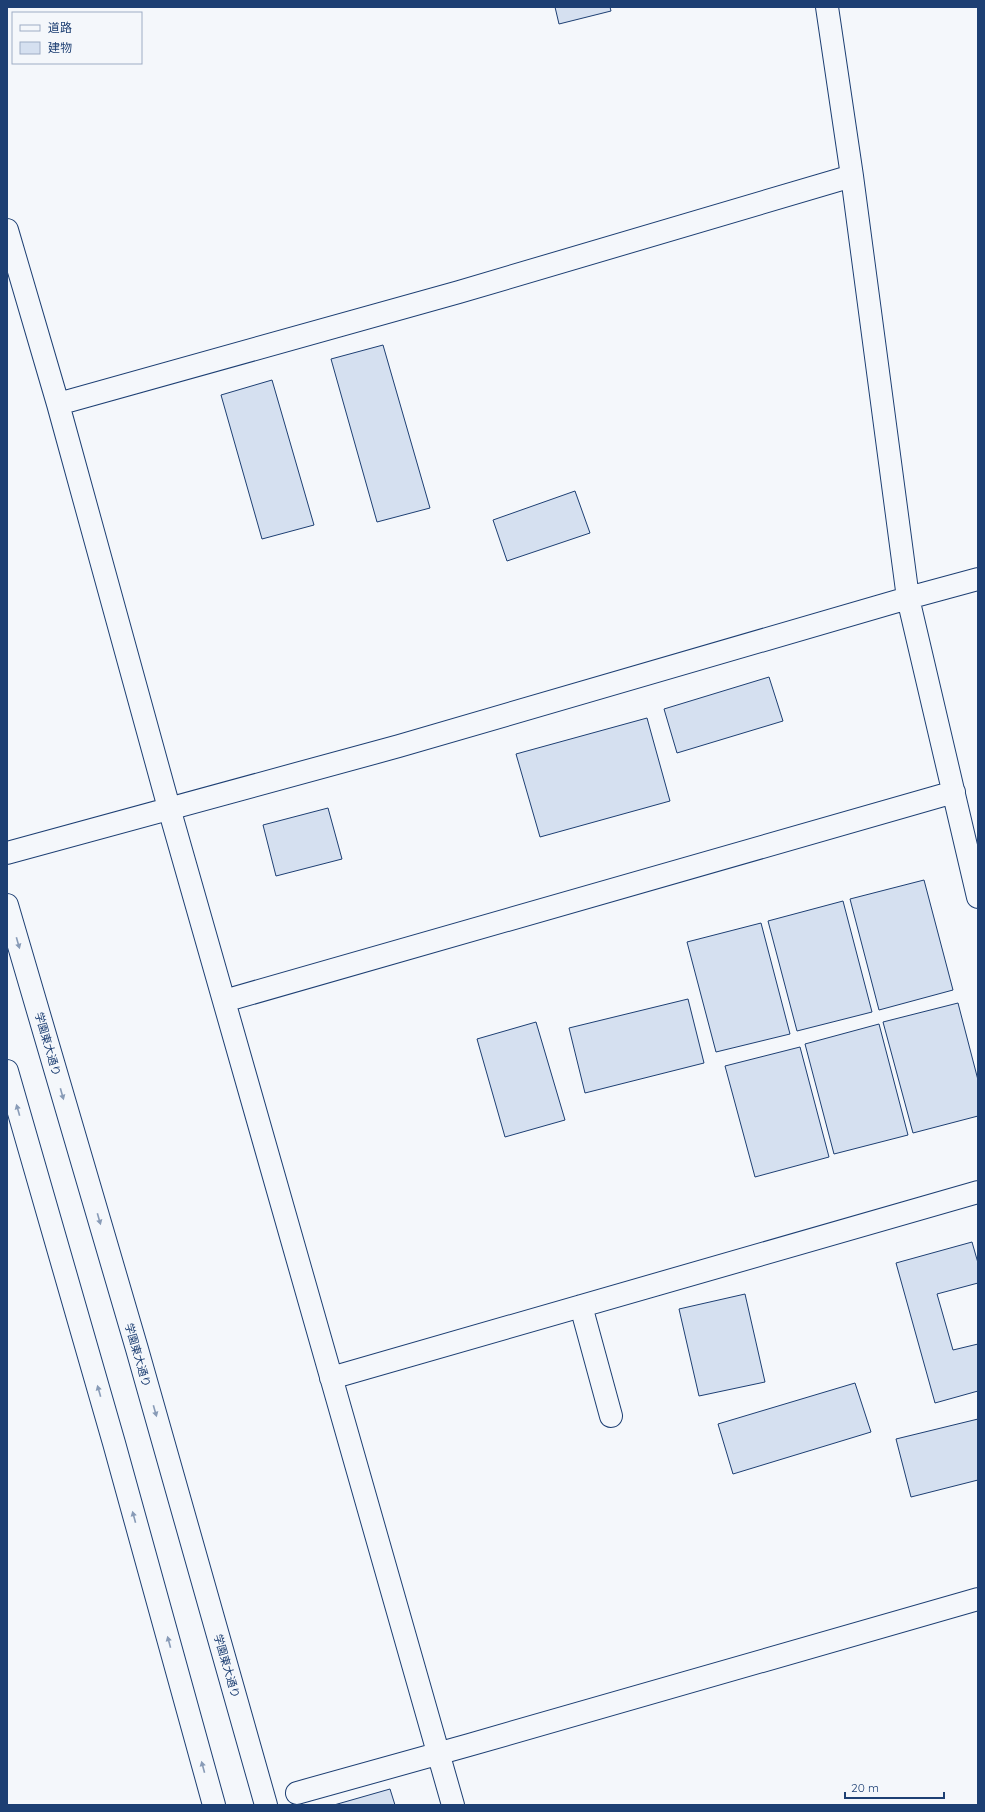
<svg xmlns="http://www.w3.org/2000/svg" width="985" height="1812" viewBox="0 0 985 1812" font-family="Quicksand,'Noto Sans JP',sans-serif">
<rect width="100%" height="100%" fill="#f4f7fb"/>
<path fill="#d5e0f0" stroke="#1d3f73" d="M555 7H610L611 11 559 24Z
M383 345 430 508 377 522 331 359Z
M272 380 314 525 262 539 221 395Z
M575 491 590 533 507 561 493 520Z
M769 677 783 721 677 753 664 709Z
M647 718 670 801 540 837 516 754Z
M328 808 342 859 276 876 263 825Z
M924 880 953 990 879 1010 850 899Z
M843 901 872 1012 797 1031 768 921Z
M761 923 790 1034 716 1052 687 942Z
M688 999 704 1063 585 1093 569 1028Z
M958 1003 978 1080V1116L913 1133 883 1022Z
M536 1022 565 1120 505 1137 477 1039Z
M879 1024 908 1135 834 1154 805 1044Z
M800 1047 829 1157 755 1177 725 1066Z
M972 1242 978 1263V1283L937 1294 953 1350 978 1344V1391L935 1403 896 1263Z
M745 1294 765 1382 699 1396 679 1309Z
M855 1383 871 1432 733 1474 718 1424Z
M978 1419V1480L911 1497 896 1439Z
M390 1789 395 1805H334Z"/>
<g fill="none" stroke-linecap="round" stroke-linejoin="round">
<g stroke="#1d3f73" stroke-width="24">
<path id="minor" d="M827 7 852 176 908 598 978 897
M7 230 58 404 169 808 453 1805
M58 404 459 292 852 176
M7 853 399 746 908 598 978 579
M224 1001 954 792
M581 1306 611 1416
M331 1378 978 1192
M297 1793 469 1745 978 1599"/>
</g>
<g stroke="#1d3f73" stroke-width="24">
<path id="major" d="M7 905 137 1349 266 1805
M7 1071 114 1443 214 1805"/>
</g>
<use href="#minor" stroke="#f4f7fb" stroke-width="22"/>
<use href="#major" stroke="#f4f7fb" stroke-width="22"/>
</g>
<defs><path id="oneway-solid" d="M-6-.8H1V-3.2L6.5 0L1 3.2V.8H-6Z"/></defs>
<g fill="#889bb7">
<use href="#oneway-solid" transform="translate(18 943) rotate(74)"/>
<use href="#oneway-solid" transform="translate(62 1094) rotate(74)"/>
<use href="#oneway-solid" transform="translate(18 1110) rotate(-106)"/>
<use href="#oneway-solid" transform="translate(99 1219) rotate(74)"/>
<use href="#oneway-solid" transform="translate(99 1391) rotate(-106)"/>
<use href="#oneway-solid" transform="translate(155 1411) rotate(74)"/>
<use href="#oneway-solid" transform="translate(134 1517) rotate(-105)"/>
<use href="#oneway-solid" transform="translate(169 1642) rotate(-105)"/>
<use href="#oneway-solid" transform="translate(203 1767) rotate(-105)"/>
</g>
<g text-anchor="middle" stroke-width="3" stroke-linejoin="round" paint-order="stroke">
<g font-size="11" fill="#1d3f73" stroke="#f4f7fb">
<text transform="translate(48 1044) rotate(74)" y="4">学園東大通り</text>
<text transform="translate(138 1355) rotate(74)" y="4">学園東大通り</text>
<text transform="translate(227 1666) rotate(74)" y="4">学園東大通り</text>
</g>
</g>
<rect width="985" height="1812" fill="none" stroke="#1d3f73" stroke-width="16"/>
<rect x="12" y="12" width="130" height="52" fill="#f4f7fb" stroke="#9eadc5"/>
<rect x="20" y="25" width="20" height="6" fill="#f4f7fb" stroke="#9eadc5"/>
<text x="48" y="32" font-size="12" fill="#1d3f73">道路</text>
<rect x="20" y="42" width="20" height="12" fill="#d5e0f0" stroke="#9eadc5"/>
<text x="48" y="52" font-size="12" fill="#1d3f73">建物</text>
<path d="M845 1792v6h99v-6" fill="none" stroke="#1d3f73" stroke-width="2"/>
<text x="851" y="1792" font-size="12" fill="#1d3f73" stroke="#f4f7fb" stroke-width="3" paint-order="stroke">20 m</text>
</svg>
